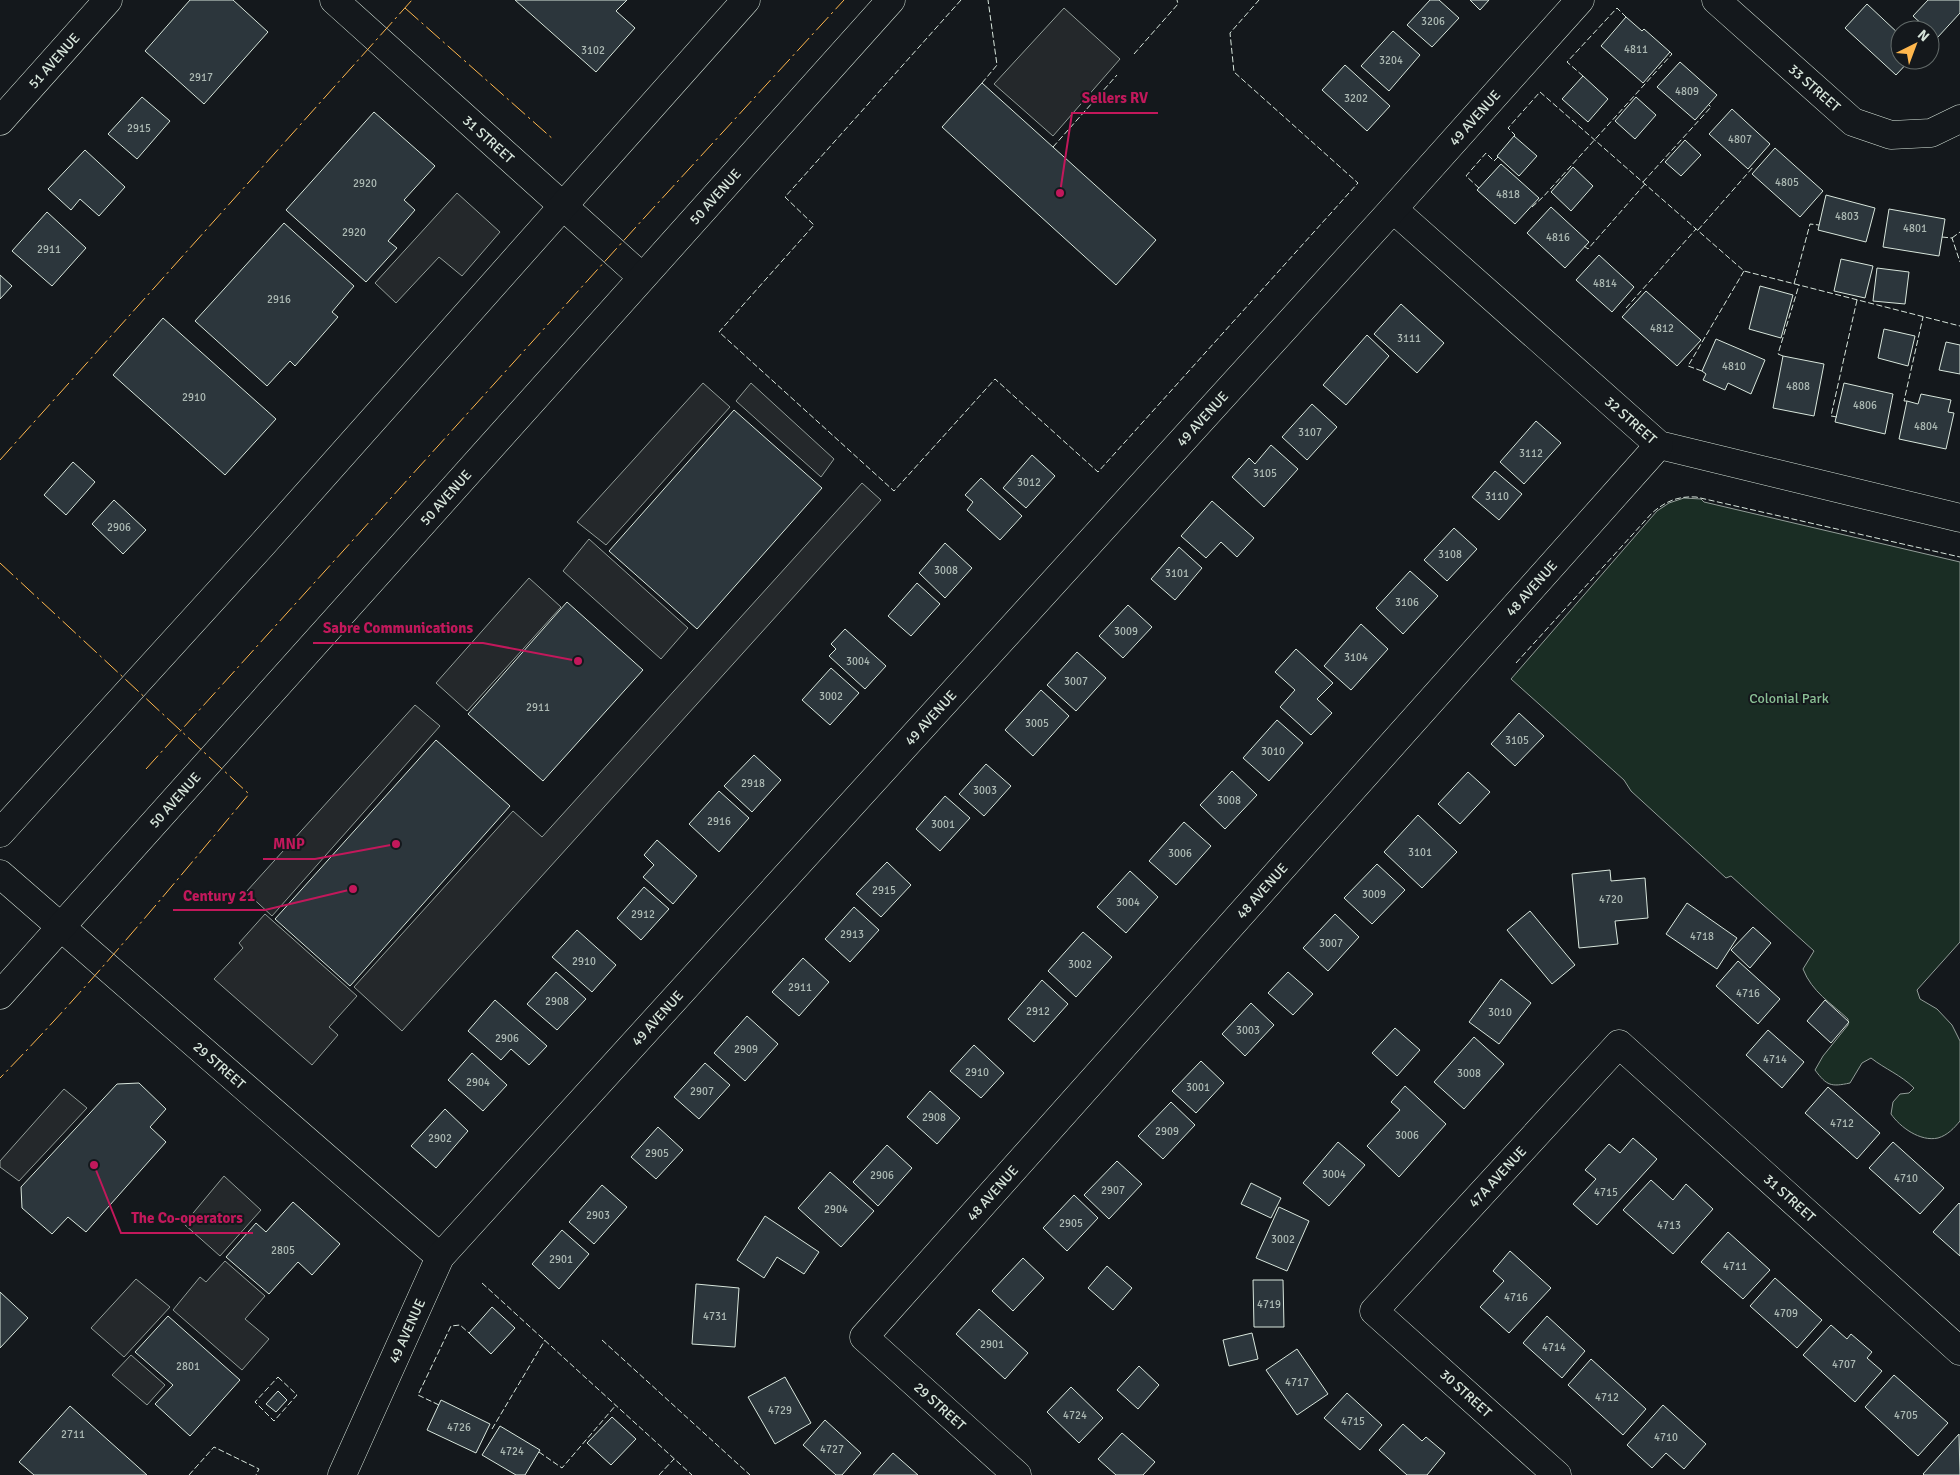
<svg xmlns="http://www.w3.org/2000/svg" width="1960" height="1475" viewBox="0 0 1960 1475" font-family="Signika,sans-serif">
<rect width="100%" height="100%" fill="#14181c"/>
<path fill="#1a2d24" stroke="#939e99" d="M1684 498 1701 499 1704 502 1960 562V942L1917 990 1920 999 1937 1009 1952 1025 1960 1041V1121C1954 1128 1948 1135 1938 1138 1920 1142 1900 1127 1891 1114L1893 1102 1900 1094 1909 1093 1914 1088C1901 1075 1885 1069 1871 1058L1862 1063 1850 1083C1831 1087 1827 1086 1815 1070L1823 1056 1848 1025V1019C1831 1003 1812 992 1803 969L1814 951 1731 876 1726 878 1631 791 1624 780 1511 679 1657 511 1669 503Z"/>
<path fill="#24282b" stroke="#939e99" d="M1064 8 1120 59 1053 136 994 84Z
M457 193 500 232 462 276 439 257 396 303 375 283Z
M703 383 730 407 606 545 577 522Z
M751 383 834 459 821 477 736 401Z
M862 483 881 500 402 1031 354 987 513 811 542 837Z
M589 539 688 628 661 659 563 571Z
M529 578 561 607 467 711 436 683Z
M415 705 440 726 272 916 246 892Z
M265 914 357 996 329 1027 338 1035 312 1065 214 979 243 948 239 943Z
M64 1089 87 1108 19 1181 0 1167V1161Z
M224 1176 261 1210 220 1256 184 1224Z
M225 1261 265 1296 245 1319 269 1339 242 1370 173 1310 200 1277 206 1282Z
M136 1279 170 1307 124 1357 91 1328Z
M131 1355 165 1385 147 1405 112 1375Z"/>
<path fill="#2c363c" stroke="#d8e6dc" d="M190 0H233L268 32 204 104 145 51Z
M515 0H627L616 11 635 28 596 72Z
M1430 0H1439L1459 18 1432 47 1407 25Z
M1470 0H1489L1480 10Z
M1928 0H1960V13L1937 38 1913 16Z
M1867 4 1900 35V60H1910L1896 75 1845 28Z
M1626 17 1642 31 1644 29 1670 52 1643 83 1601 46Z
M1393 31 1420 55 1389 91 1361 66Z
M1680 62 1717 95 1695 120 1657 87Z
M1345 65 1390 106 1367 131 1322 90Z
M1583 76 1608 99 1588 122 1562 99Z
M982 83 1156 240 1116 285 942 127Z
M142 97 170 121 137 159 108 134Z
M1636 97 1656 115 1635 139 1615 121Z
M1732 109 1770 144 1748 169 1709 134Z
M374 112 435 166 404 200 415 210 388 241 397 248 366 282 286 210Z
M1514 136 1537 156 1519 176 1497 156Z
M1685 140 1701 155 1681 176 1665 162Z
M1775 148 1823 191 1800 217 1752 174Z
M85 150 125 187 99 216 80 199 71 210 48 189Z
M1501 164 1539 198 1515 224 1477 190Z
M1573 167 1593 186 1571 211 1551 192Z
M1826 195 1875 208 1866 242 1818 230Z
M1551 207 1589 242 1565 268 1527 233Z
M1889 209 1945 219 1939 256 1883 247Z
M47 212 86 248 52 286 12 251Z
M284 223 354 286 332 312 338 317 295 366 290 361 267 386 195 321Z
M1599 255 1634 287 1612 312 1576 280Z
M1841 259 1873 266 1865 298 1834 291Z
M1877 268 1909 272 1905 304 1873 301Z
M0 275 12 286 0 299Z
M1760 286 1793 295 1781 338 1749 329Z
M1646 291 1701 340 1677 366 1622 317Z
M1401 304 1444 343 1417 373 1374 334Z
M163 318 276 419 225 475 113 375Z
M1884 329 1915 336 1908 366 1878 358Z
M1367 335 1389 356 1346 405 1323 385Z
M1716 339 1765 360 1751 394 1728 383 1725 390 1703 380 1706 374 1702 371Z
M1946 342 1960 345V374L1939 370Z
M1783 356 1824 364 1814 416 1773 408Z
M1844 383 1893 394 1885 434 1835 422Z
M1921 394 1951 400 1948 412 1954 413 1946 449 1899 439 1907 401 1918 404Z
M1312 404 1337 427 1307 460 1282 437Z
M734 410 822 488 697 629 609 551Z
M1536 421 1561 443 1524 484 1500 462Z
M1271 445 1298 469 1264 507 1232 477 1249 458 1255 464Z
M1032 455 1055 476 1026 508 1003 488Z
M73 462 95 482 66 515 44 495Z
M1495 471 1522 494 1499 520 1472 497Z
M981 478 1022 516 1000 540 967 510 973 502 965 495Z
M114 500 146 530 123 554 92 524Z
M1212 501 1254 538 1237 557 1221 542 1206 558 1181 536Z
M1454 528 1477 549 1447 581 1424 560Z
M945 543 972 568 945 598 919 573Z
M1179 547 1202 568 1175 600 1151 579Z
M1410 571 1438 596 1403 634 1376 608Z
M917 583 940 604 911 636 888 616Z
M567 602 643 670 543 781 468 714Z
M1128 605 1152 627 1123 658 1099 636Z
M1361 624 1388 649 1351 690 1324 666Z
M845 629 886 666 865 689 829 656 836 649 831 644Z
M1296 649 1333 683 1317 699 1332 713 1311 735 1280 707 1295 690 1275 672Z
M1077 652 1106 678 1076 711 1047 685Z
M831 668 859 693 830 725 802 700Z
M1041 690 1069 716 1033 756 1005 730Z
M1519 713 1544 736 1515 766 1491 744Z
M1277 720 1303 743 1269 781 1243 758Z
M436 740 510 806 350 986 275 919Z
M754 755 781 780 752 812 724 786Z
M986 764 1011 786 984 816 959 794Z
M1232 771 1257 795 1225 829 1200 805Z
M1468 772 1490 792 1460 824 1438 804Z
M719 791 749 818 719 852 689 824Z
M945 796 970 818 940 851 916 829Z
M1418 815 1457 852 1422 888 1384 852Z
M1184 822 1211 846 1176 885 1149 861Z
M657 840 697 876 673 904 643 877 654 865 644 855Z
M887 862 911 885 881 917 856 894Z
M1377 864 1405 890 1372 924 1344 898Z
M1610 870 1611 881 1645 878 1648 918 1615 921 1618 944 1579 948 1572 874Z
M1130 871 1158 897 1126 933 1097 907Z
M644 887 669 909 641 940 617 918Z
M1687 903 1737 938 1717 969 1666 934Z
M854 907 879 930 850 962 825 939Z
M1530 911 1575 965 1552 984 1507 930Z
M1335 914 1359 937 1328 971 1303 948Z
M1753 927 1771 943 1750 968 1731 950Z
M577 930 616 965 592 992 552 957Z
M1083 932 1112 957 1076 997 1048 971Z
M803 958 829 982 799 1016 772 992Z
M1738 961 1780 999 1758 1024 1716 986Z
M556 972 586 999 557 1030 527 1004Z
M1288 972 1313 994 1293 1015 1268 993Z
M1501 979 1531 1003 1499 1044 1469 1022Z
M1042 980 1068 1004 1034 1042 1008 1019Z
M495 1000 547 1046 529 1065 511 1049 501 1060 468 1031Z
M1825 1000 1849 1022 1831 1043 1807 1021Z
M1251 1003 1274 1025 1245 1056 1222 1034Z
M747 1016 778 1044 745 1081 714 1053Z
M1395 1028 1420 1050 1397 1076 1372 1053Z
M1768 1030 1804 1062 1782 1088 1746 1055Z
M1474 1037 1504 1064 1464 1109 1434 1082Z
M974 1045 1004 1073 981 1098 950 1071Z
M472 1053 507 1085 483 1111 448 1080Z
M1201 1061 1224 1083 1196 1113 1172 1091Z
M705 1063 730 1085 699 1119 674 1097Z
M139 1083 166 1109 150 1127 166 1142 86 1232 68 1217 52 1234 22 1208 21 1187 117 1084Z
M1405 1086 1446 1124 1399 1177 1367 1146 1400 1110 1391 1102Z
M1828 1087 1880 1133 1857 1159 1805 1113Z
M930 1091 960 1118 937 1144 907 1117Z
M1171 1102 1195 1125 1163 1159 1138 1136Z
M445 1109 468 1131 436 1168 411 1146Z
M658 1127 683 1150 656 1179 631 1157Z
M1633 1138 1657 1159 1597 1225 1573 1204 1596 1179 1585 1170 1609 1144 1620 1153Z
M1338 1142 1365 1165 1329 1206 1303 1183Z
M1893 1142 1944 1188 1920 1214 1869 1168Z
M887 1145 912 1168 878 1206 853 1182Z
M1117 1161 1142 1184 1109 1219 1084 1195Z
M830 1172 874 1211 841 1247 798 1208Z
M1651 1180 1673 1200 1686 1184 1713 1209 1673 1254 1623 1210Z
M1251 1183 1281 1198 1271 1218 1241 1204Z
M602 1185 627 1207 594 1244 569 1222Z
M1074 1195 1098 1218 1067 1251 1043 1228Z
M293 1202 340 1244 312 1275 298 1262 269 1294 226 1257 256 1223 266 1232Z
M1959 1203 1960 1204V1256L1933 1232Z
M1279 1207 1309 1221 1287 1271 1256 1258Z
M765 1216 819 1252 804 1274 777 1257 764 1278 737 1260Z
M562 1230 589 1254 559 1289 532 1264Z
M1728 1232 1770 1270 1743 1299 1701 1262Z
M1510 1251 1551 1288 1509 1333 1480 1307 1504 1281 1493 1271Z
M1023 1258 1044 1278 1013 1311 992 1291Z
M1107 1266 1132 1288 1113 1310 1088 1288Z
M1775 1278 1822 1320 1797 1348 1750 1306Z
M1253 1280H1283L1284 1327H1254Z
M696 1284 739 1288 735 1347 692 1344Z
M0 1292 28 1318 0 1348Z
M492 1307 515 1328 491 1354 469 1333Z
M979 1309 1028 1353 1005 1379 956 1334Z
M168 1316 240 1380 190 1436 155 1404 173 1385 135 1352Z
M1547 1316 1585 1351 1562 1378 1523 1343Z
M1831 1325 1847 1339 1851 1334 1872 1352 1867 1358 1882 1371 1855 1402 1803 1355Z
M1252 1333 1258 1359 1229 1366 1223 1340Z
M1297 1349 1328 1394 1297 1415 1266 1370Z
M1591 1359 1646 1409 1623 1435 1568 1385Z
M1139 1366 1159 1385 1138 1409 1117 1390Z
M1894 1375 1948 1423 1918 1456 1865 1407Z
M785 1377 811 1423 775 1444 748 1397Z
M1071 1387 1103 1418 1079 1443 1047 1412Z
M278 1391 287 1400 276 1412 266 1404Z
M1347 1393 1382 1425 1360 1450 1324 1418Z
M441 1400 490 1424 476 1453 427 1430Z
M1663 1405 1706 1444 1684 1469 1666 1453 1652 1468 1627 1445Z
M70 1406 147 1475H34L19 1462Z
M612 1417 636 1439 611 1465 587 1443Z
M825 1420 861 1453 842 1475H836L803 1445Z
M1403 1424 1422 1441 1426 1437 1445 1453 1427 1475H1407L1379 1450Z
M500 1426 540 1450 525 1475H516L482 1455Z
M1122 1433 1155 1462 1143 1475H1116L1098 1459Z
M1959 1434 1960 1475H1924L1923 1474Z
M893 1453 918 1475H873Z"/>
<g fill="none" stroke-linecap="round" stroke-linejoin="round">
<g stroke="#d8e6dc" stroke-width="29">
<g id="minor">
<path id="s1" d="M334 0 642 277"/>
<path id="s2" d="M1716 0 1853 122 1891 135 1931 133 1960 119"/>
<path id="s3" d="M0 121 108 0"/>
<path id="s4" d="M1393 209 1659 445 1960 518"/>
<path d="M0 833 261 546 746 0"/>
<path id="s5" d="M0 874 440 1257"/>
<path id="s6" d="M342 1475 440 1257 1393 209 1580 0"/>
<path id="s7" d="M1017 1475 864 1337 1659 445"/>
<path id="s8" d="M1557 1475 1374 1311 1619 1044 1960 1351"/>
</g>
</g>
<g stroke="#d8e6dc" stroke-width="29">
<g id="major">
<path id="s9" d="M0 995 891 0"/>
</g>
</g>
<use href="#minor" stroke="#14181c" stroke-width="28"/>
<use href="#major" stroke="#14181c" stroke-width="28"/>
<path stroke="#d8e6dc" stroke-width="1" stroke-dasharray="6 2.5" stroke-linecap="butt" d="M961 0 785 197 814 225 719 332 894 491 995 379 1098 472 1358 183 1234 72 1230 33 1259 0
M1134 54 1178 4 1177 0
M1583 76 1567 62 1617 8 1626 17
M982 83 997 65 988 0
M1514 136 1515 135 1508 128 1540 92 1744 271 1960 326
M1053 147 1117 75
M1643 182 1711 107 1709 105
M1479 188 1466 176 1486 153 1494 161 1498 157
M1532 207 1543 197 1672 54 1670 52
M1698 230 1754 166
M1942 237 1952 238 1960 262
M1952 238 1960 232
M1584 246 1588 249 1645 184
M1794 284 1810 224 1819 225
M1626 308 1696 229
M1783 356 1778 354 1799 285
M1702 371 1688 366 1744 271
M1907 401H1904L1923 317
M1837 417 1831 416 1857 300
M1516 663 1652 513C1666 501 1678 496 1696 497L1960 557
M482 1283 692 1475
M602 1340 750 1475
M278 1377 297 1395 274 1421 255 1402Z
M439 1405 418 1395 451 1326 460 1325 469 1333
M492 1429 545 1340
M539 1452 562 1468 616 1405
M189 1475 214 1447 259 1469 256 1475
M659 1475 674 1459"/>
<path stroke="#ffb74d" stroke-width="1" stroke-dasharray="18 4 2.5 4" stroke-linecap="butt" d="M405 8 554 140
M0 460 412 0
M0 563 249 794C168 891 88 988 0 1078
M146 769 645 217 844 0"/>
</g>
<g text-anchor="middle" stroke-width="4" stroke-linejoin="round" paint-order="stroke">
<g font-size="11" fill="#adbab4">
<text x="1433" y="25">3206</text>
<text x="1636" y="53">4811</text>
<text x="593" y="54">3102</text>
<text x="1391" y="64">3204</text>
<text x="201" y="81">2917</text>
<text x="1687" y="95">4809</text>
<text x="1356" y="102">3202</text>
<text x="139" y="132">2915</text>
<text x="1740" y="143">4807</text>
<text x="1787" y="186">4805</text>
<text x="365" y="187">2920</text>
<text x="1508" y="198">4818</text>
<text x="1847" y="220">4803</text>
<text x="1915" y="232">4801</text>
<text x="354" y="236">2920</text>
<text x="1558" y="241">4816</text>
<text x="49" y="253">2911</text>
<text x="1605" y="287">4814</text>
<text x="279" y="303">2916</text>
<text x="1662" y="332">4812</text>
<text x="1409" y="342">3111</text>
<text x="1734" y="370">4810</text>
<text x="1798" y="390">4808</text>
<text x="194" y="401">2910</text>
<text x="1865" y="409">4806</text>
<text x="1926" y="430">4804</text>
<text x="1310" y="436">3107</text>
<text x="1531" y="457">3112</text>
<text x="1265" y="477">3105</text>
<text x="1029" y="486">3012</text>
<text x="1497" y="500">3110</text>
<text x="119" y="531">2906</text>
<text x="1450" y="558">3108</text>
<text x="946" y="574">3008</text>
<text x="1177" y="577">3101</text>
<text x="1407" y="606">3106</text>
<text x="1126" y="635">3009</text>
<text x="1356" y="661">3104</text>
<text x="858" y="665">3004</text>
<text x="1076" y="685">3007</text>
<text x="831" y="700">3002</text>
<text x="538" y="711">2911</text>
<text x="1037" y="727">3005</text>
<text x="1517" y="744">3105</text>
<text x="1273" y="755">3010</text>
<text x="753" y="787">2918</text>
<text x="985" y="794">3003</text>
<text x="1229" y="804">3008</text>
<text x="719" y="825">2916</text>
<text x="943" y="828">3001</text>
<text x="1420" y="856">3101</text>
<text x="1180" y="857">3006</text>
<text x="884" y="894">2915</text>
<text x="1374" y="898">3009</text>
<text x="1611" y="903">4720</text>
<text x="1128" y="906">3004</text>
<text x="643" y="918">2912</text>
<text x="852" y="938">2913</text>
<text x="1702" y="940">4718</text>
<text x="1331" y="947">3007</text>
<text x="584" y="965">2910</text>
<text x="1080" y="968">3002</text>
<text x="800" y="991">2911</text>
<text x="1748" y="997">4716</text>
<text x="557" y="1005">2908</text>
<text x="1038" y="1015">2912</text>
<text x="1500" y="1016">3010</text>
<text x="1248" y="1034">3003</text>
<text x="507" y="1042">2906</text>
<text x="746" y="1053">2909</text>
<text x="1775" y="1063">4714</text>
<text x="977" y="1076">2910</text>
<text x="1469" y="1077">3008</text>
<text x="478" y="1086">2904</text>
<text x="1198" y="1091">3001</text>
<text x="702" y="1095">2907</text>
<text x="934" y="1121">2908</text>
<text x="1842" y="1127">4712</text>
<text x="1167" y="1135">2909</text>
<text x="1407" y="1139">3006</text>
<text x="440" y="1142">2902</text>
<text x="657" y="1157">2905</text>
<text x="1334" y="1178">3004</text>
<text x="882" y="1179">2906</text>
<text x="1906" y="1182">4710</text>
<text x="1113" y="1194">2907</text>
<text x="1606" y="1196">4715</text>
<text x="836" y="1213">2904</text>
<text x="598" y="1219">2903</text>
<text x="1071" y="1227">2905</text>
<text x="1669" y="1229">4713</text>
<text x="1283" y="1243">3002</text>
<text x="283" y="1254">2805</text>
<text x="561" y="1263">2901</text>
<text x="1735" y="1270">4711</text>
<text x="1516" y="1301">4716</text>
<text x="1269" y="1308">4719</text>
<text x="1786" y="1317">4709</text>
<text x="715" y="1320">4731</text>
<text x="992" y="1348">2901</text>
<text x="1554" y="1351">4714</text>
<text x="1844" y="1368">4707</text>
<text x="188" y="1370">2801</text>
<text x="1297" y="1386">4717</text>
<text x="1607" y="1401">4712</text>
<text x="780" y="1414">4729</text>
<text x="1075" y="1419">4724</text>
<text x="1906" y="1419">4705</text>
<text x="1353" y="1425">4715</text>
<text x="459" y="1431">4726</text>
<text x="73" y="1438">2711</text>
<text x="1666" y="1441">4710</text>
<text x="832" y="1453">4727</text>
<text x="512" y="1455">4724</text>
</g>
<g font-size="14" fill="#d8e6dc" stroke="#14181c">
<text dy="5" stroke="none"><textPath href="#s3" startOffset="81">51 AVENUE</textPath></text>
<text dy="5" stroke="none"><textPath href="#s2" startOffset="132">33 STREET</textPath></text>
<text dy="5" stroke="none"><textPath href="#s6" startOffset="1778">49 AVENUE</textPath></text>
<text dy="5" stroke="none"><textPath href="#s1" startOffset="208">31 STREET</textPath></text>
<text dy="5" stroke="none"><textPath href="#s9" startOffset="1072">50 AVENUE</textPath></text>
<text dy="5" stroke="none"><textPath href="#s6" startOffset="1372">49 AVENUE</textPath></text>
<text dy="5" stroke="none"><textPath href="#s4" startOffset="318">32 STREET</textPath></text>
<text dy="5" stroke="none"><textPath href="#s9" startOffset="668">50 AVENUE</textPath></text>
<text dy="5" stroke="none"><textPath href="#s7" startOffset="1209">48 AVENUE</textPath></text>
<text dy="5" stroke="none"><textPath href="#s6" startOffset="968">49 AVENUE</textPath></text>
<text dy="5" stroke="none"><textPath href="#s9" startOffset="262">50 AVENUE</textPath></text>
<text dy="5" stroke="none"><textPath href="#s7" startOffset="804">48 AVENUE</textPath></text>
<text dy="5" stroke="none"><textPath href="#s6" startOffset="562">49 AVENUE</textPath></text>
<text dy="5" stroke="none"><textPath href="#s5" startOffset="291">29 STREET</textPath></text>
<text dy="5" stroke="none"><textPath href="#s8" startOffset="428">47A AVENUE</textPath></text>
<text dy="5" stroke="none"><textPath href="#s7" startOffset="399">48 AVENUE</textPath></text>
<text dy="5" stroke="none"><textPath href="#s8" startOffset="838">31 STREET</textPath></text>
<text dy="5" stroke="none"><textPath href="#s6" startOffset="158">49 AVENUE</textPath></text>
<text transform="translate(1466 1393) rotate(42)" y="5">30 STREET</text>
<text transform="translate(940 1406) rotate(42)" y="5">29 STREET</text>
</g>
<g font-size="14" fill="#8ac095" stroke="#14181c">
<text x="1789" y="703">Colonial Park</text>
</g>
</g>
<path fill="none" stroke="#c2185b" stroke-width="2" d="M1060 193L1072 113H1158M578 661L483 643H313M396 844L315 859H263M353 889L265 910H173M94 1165L121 1233H253"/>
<g fill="#c2185b" stroke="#14181c" stroke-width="2">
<circle cx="1060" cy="193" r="5"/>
<circle cx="578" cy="661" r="5"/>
<circle cx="396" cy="844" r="5"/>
<circle cx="353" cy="889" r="5"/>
<circle cx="94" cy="1165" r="5"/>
</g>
<g font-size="15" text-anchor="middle" font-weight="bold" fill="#c2185b" stroke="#14181c" stroke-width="4" stroke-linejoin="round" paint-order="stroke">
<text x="1115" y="103">Sellers RV</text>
<text x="398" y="633">Sabre Communications</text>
<text x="289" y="849">MNP</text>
<text x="219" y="901">Century 21</text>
<text x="187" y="1223">The Co-operators</text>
</g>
<g transform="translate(1915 45) rotate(42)"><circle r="24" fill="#14181c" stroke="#626a69"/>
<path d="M0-4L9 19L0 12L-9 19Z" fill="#ffb74d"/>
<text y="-8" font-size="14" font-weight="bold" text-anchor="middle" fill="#d8e6dc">N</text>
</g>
</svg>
